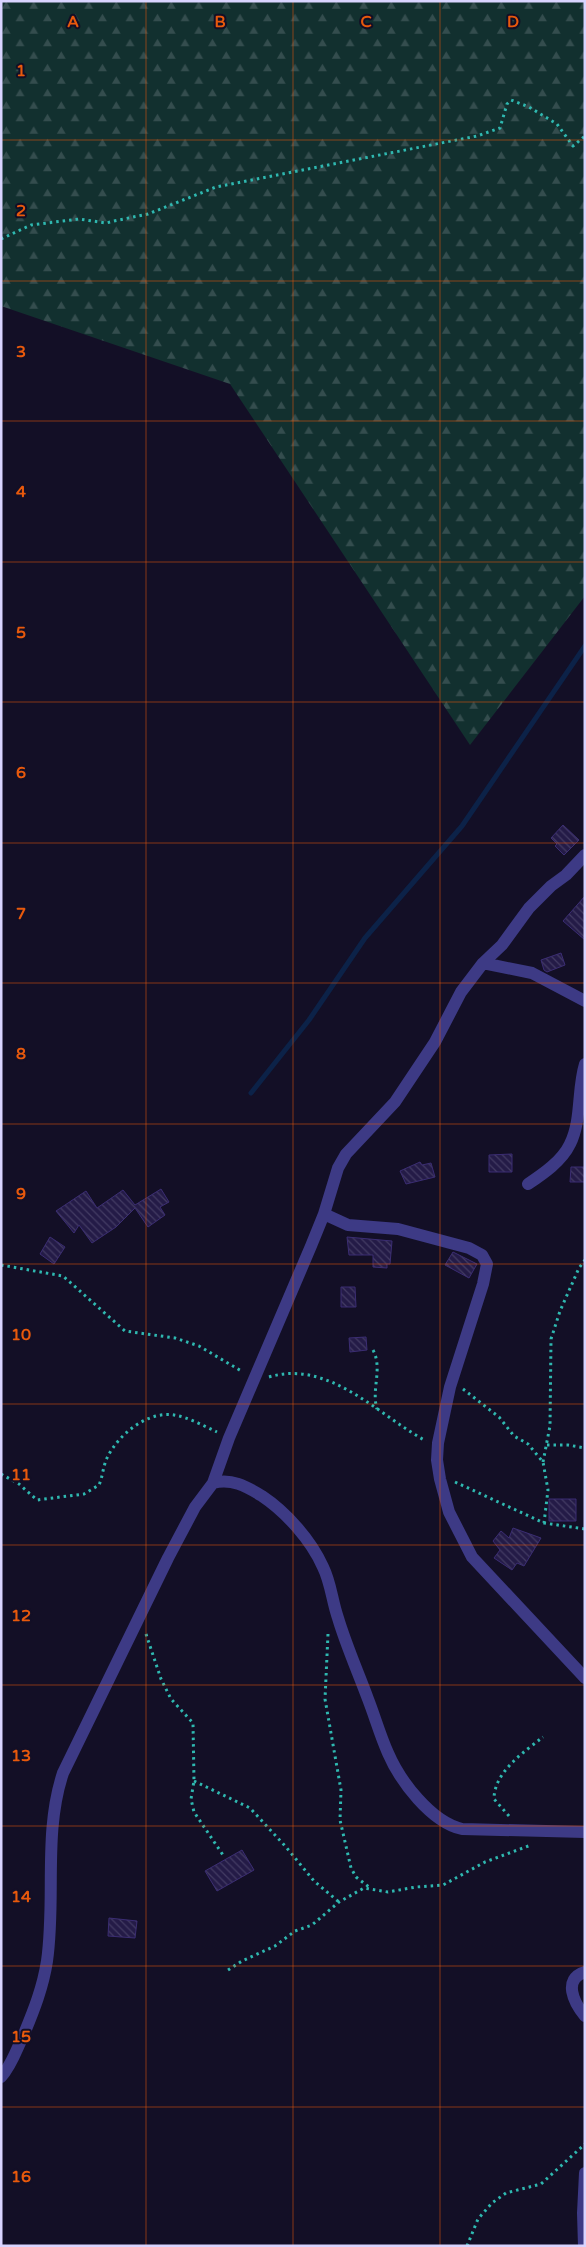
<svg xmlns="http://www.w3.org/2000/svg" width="586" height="2247" viewBox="0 0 586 2247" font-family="'Varela Round',sans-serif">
<defs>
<pattern id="forest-firs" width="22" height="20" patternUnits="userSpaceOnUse" patternTransform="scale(1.25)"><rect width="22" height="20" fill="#12302f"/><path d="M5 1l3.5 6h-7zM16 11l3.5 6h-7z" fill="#344d4e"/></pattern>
<pattern id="building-back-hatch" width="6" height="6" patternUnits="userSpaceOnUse" patternTransform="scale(1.25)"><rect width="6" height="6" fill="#241b47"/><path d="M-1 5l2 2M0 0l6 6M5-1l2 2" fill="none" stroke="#433b63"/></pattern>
</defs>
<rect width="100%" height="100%" fill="#130f26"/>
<path fill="url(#forest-firs)" d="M1 1H585V596L470 745 230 384 1 306Z"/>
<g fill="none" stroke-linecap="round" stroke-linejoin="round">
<path stroke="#0c2248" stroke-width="5" d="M251 1093 309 1020 365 938 462 826 585 646"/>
</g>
<path fill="url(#building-back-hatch)" stroke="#3b2d73" d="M563 825 579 840 564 855 555 846 557 844 551 838Z
M585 896V940L563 921Z
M561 953 565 965 547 972 544 970 541 960Z
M512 1154V1172H489V1155Z
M420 1162 422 1165 431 1163 435 1177 406 1184 400 1171Z
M571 1167H585V1182H570Z
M161 1189 169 1202 160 1207 165 1215 148 1227 135 1208 116 1227 92 1243 79 1225 74 1233 56 1211 86 1191 97 1208 123 1190 135 1205Z
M50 1237 65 1247 54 1264 40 1254Z
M347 1237 392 1241 390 1264H387V1268L373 1267V1255H349Z
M453 1252 477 1264 469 1278 445 1265Z
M341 1287H355L356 1307H341Z
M366 1337 367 1350 350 1352 349 1338Z
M549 1499H576V1521H549Z
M513 1528 541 1538 524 1566 517 1563 512 1570 494 1558 500 1550 493 1541 501 1531 509 1538Z
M242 1850 254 1870 217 1891 205 1871Z
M109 1918 137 1921 135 1938 108 1936Z"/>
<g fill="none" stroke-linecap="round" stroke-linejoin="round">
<path stroke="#2fb8b0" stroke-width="3" stroke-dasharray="2.5 4" stroke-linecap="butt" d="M1 239 31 225 79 219 106 223 114 221 148 214 216 187 477 136 500 128 507 104 511 100 529 107 557 124 573 146 585 136
M1 1265 63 1276 125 1331 175 1338 199 1346 243 1372
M373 1350C383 1369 371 1389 377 1409
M269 1377C329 1359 378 1415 426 1441
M463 1389 499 1417 514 1436 528 1444 543 1462 548 1490 544 1523
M547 1445H568L585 1448
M543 1462 550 1426 551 1339 560 1311 579 1268 585 1260
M1 1474 19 1484 37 1500 84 1494 99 1485C103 1476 103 1465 108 1456 120 1433 148 1411 174 1415 188 1417 204 1426 217 1432
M455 1482 544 1523 585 1529
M146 1634 161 1679 171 1699 193 1723 194 1781 191 1799 194 1812 223 1855
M328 1634 325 1699 341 1790 340 1820 351 1868 356 1877 369 1887
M194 1781 250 1808 286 1847 314 1881 339 1902
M509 1816 494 1799C494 1772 524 1752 543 1737
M228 1970 242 1961 275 1946 295 1931 312 1925 339 1902 364 1888 388 1892 416 1887 443 1885 485 1862 531 1845
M467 2246 478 2219 492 2203 506 2193 541 2184 585 2144"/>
<path stroke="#3d3a85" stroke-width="12" d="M483 963 532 973 585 1001
M528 1184C543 1174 562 1161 570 1144 582 1120 577 1090 585 1064
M324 1214 348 1225 398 1229 469 1248 482 1255 487 1264 483 1284 450 1387 438 1443 437 1460 440 1479 449 1512 472 1557 585 1678
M213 1483 229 1438 311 1246 324 1214 338 1168 346 1154 395 1102 435 1042 461 992 483 963 502 945 529 908 551 886 566 875 585 855
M585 1972C562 1979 574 2003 585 2016
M1 2077C12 2065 17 2048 24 2034 34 2010 43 1987 47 1961 56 1899 43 1833 63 1773L168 1558 195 1507 213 1483C231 1478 246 1486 262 1496 286 1512 311 1540 323 1567 331 1583 332 1601 338 1618 346 1645 358 1672 368 1699 375 1717 380 1735 388 1753 400 1781 431 1822 462 1829L585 1832
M584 2246 583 2213 585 2173"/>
</g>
<path fill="none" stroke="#e8590c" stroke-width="1" stroke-opacity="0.55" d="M146 1V2246M293 1V2246M440 1V2246M1 140H585M1 281H585M1 421H585M1 562H585M1 702H585M1 843H585M1 983H585M1 1124H585M1 1264H585M1 1404H585M1 1545H585M1 1685H585M1 1826H585M1 1966H585M1 2107H585"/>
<g font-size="16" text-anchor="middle" font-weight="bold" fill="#e8590c" stroke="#130f26" stroke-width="4" stroke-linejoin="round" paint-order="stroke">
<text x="73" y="27">A</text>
<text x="220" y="27">B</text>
<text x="366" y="27">C</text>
<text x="513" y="27">D</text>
<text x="21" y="76">1</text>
<text x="21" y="216">2</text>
<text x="21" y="357">3</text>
<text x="21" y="497">4</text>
<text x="21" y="638">5</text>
<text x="21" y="778">6</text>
<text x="21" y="919">7</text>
<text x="21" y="1059">8</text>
<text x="21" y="1199">9</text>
<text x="21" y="1340">10</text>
<text x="21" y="1480">11</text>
<text x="21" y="1621">12</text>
<text x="21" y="1761">13</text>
<text x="21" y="1902">14</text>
<text x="21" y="2042">15</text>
<text x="21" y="2182">16</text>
</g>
<rect width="586" height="2247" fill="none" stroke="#d9d4ff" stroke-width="5"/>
</svg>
